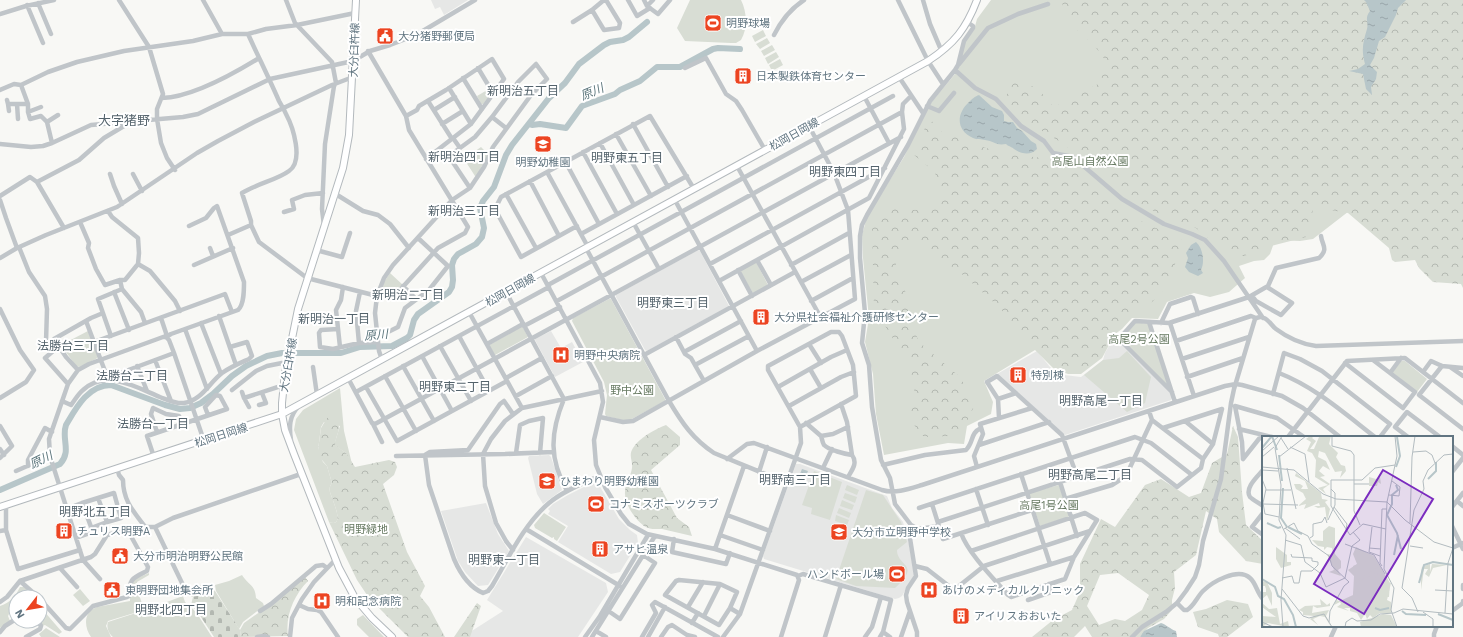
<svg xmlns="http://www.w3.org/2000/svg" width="1463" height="637" viewBox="0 0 1463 637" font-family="'Work Sans','Noto Sans JP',sans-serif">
<defs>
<pattern id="forest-crowns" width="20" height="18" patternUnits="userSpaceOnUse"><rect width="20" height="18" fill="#d8ddd4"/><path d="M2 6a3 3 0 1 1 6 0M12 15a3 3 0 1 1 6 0" fill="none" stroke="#b3b8b1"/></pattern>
<pattern id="cemetery-stones" width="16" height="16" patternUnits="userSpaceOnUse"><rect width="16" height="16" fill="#d8ddd4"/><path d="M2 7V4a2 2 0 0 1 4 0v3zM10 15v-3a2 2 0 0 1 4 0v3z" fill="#b3b8b1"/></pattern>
<pattern id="water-ripples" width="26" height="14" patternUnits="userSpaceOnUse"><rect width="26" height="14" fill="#b7c6c9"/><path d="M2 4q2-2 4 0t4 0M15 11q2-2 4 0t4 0" fill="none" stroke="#98a5a9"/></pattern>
</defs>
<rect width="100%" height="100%" fill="#f8f8f5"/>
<path fill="#e6e7e6" d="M431 0H468L444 15 440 7 435 9Z
M698 250 700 251 729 306 647 351 645 350 616 297V295Z
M551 331 561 348 572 342 583 362 555 377 535 340V339Z
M1114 337 1170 392 1172 398 1171 400 1065 435 997 374 1037 351 1050 367 1055 371 1064 375 1081 377 1103 360 1105 353Z
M549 455 551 457 562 490 543 504 537 494 528 458 529 456Z
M796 464H800L887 496 892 508 903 522 909 544 914 575 902 596 899 598 895 599 764 559 763 556Z
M594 482 599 485 619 519 630 530 637 535 638 543 620 572 611 574 558 542 568 526 548 514 550 511 548 509 553 504 568 495Z
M486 503 498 534 509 551 488 585 478 586 465 572 458 561 441 511Z
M526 537 606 583 608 592 578 637H469L467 634 503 611 487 600Z"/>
<path fill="#d8ddd4" d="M690 0H741C747 12 748 28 741 40L736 43H731L685 41 677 28Z
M991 0H1267L1353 208 1313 239 1300 241 1275 240 1270 254 1264 260 1254 261 1239 266 1245 278 1229 292 1210 297 1194 293 1167 302 1158 319 1132 318 1122 329 1115 334 1102 358 1081 374H1068L1054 369 1035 350 984 381 993 402 991 414 967 426 964 444 948 443 884 455 876 414 873 374 865 342 869 318 863 258 862 235 867 217 904 157 929 105 955 74 965 41 974 30 977 19Z
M763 30 766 36 755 42 752 36Z
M767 38 770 43 760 49 756 44Z
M772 45 775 50 764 56 761 51Z
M776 52 779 57 768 64 765 58Z
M780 59 783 65 772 71 769 65Z
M489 89 491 94 483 104H481L477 96Z
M481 147 488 154 477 176H475L464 159Z
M756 262 768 285 754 293 752 292 741 272V270Z
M390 273 403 285 390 293 381 294 384 282Z
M609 299H611L665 399V401L630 420 626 421 606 416 605 414 607 395 604 382 572 321 573 318Z
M1136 322 1148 324 1168 384 1166 385 1122 340V338Z
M521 327H523L528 337 495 355 489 345 491 344Z
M88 331 98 357 96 359 79 367 76 366 61 345Z
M1127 351 1151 377 1145 403 1127 412 1084 375 1103 360 1119 358Z
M1401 361H1405L1427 379 1417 392 1392 372Z
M340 388 344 431 352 464 346 453 334 445 340 426 324 422 321 427 318 450 323 462 327 466 332 483C330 486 329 488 330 492 331 497 347 529 329 522L294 430 296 419 303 410Z
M814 471 842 482 830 520 811 514 812 508 802 505Z
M847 485 859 490 857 495 845 490Z
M1059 485 1069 515 1068 517 1040 526 1029 493Z
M866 490 883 495 901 522 907 542 897 550C897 567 922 563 895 588L856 586 836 579Z
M845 493 857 497 855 503 843 498Z
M842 500 854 505 852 510 840 506Z
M839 508 851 513 849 518 837 513Z
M544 513 566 527 557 541 554 539V537L552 538 535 528 534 525Z
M836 515 849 520 847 525 835 521Z
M149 573V575L137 582V588L144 610 108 621 106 626 111 637H91C84 627 83 612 97 607L130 601V597L131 596 130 586 135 579Z
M242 575C249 586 255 584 256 598L263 603 264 606 243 622 239 629 216 591 215 585 229 581Z
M204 583 206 587 193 597 189 596 187 593Z
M20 587H24L34 597H16V608L10 612 8 616 10 621 0 628V606C11 602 15 597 20 587Z
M80 589 90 601 83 606 73 595Z
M183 596 185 602 196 612 212 637H113C109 634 106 627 108 622L145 610Z
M40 602 43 605V610L62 632 59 634 45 625 42 626 40 621Z
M363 615 384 637H369L357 625V619Z
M46 628 60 637H41L39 634Z"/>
<path fill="url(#forest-crowns)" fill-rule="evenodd" d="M1061 0H1463V288L1461 284 1433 282 1419 268 1415 260 1395 262 1392 260 1389 248 1348 213 1313 207 1310 236 1271 246 1244 256H1230L1196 228 1163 216 1134 200 1062 143 1039 129 1015 110 1005 98 1015 80 1037 88 1054 107 1100 83 1106 61 1094 45 1076 29 1064 9Z
M928 116 937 128 946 135H959L979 146 1012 155 1055 159 1084 175 1130 216 1184 241 1177 257 1170 283 1152 302 1122 317 1102 353 1090 366 1073 371 1058 370 1047 361 999 307 963 275 921 244 906 240 895 255 897 274 906 293 910 320 919 342 960 377 975 404 967 422 949 436 924 437 909 419 915 395 910 366 874 308 872 227 882 208 918 210 942 209 935 172 914 155 921 142Z
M332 417C345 426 336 432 335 445L346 453 355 467 389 460 395 462 397 467 394 475 383 484 407 552 425 586 420 596 429 607 445 637H408L369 598 357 580 329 522C347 529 331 497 330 492 329 488 330 486 332 483L327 466 318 455V450L321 428 327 418Z
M666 425 680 437V445L651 470 677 518 689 527 692 536C682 534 672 531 662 529 655 529 650 530 644 526 635 519 624 504 625 492 625 484 631 476 632 468 633 460 628 456 633 448 639 438 655 429 666 425Z
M1233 426 1238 437 1242 492 1246 525 1263 541V564L1246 561 1219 532 1217 519 1206 511 1196 555 1174 572 1175 588 1172 600V610L1164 619 1148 628 1140 637H1092L1085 626 1074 637H1032L1053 620 1072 610 1080 592V564L1101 519 1115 527 1145 485 1161 479 1189 497 1201 493 1212 463 1227 454ZM1118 573 1149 595 1142 610 1125 621 1115 619 1099 625 1087 606 1100 575Z
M305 577 308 581C294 595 285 616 288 636L241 637 240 630 244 623 271 604Z
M1227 600 1248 604 1253 617 1227 637H1219L1218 634 1198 627 1193 612 1206 609Z
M477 603 481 606 470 637H454Z"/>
<path fill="url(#cemetery-stones)" d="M211 585 214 586 215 591 240 630 241 637H214L197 611 191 605 193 597Z"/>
<path fill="url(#water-ripples)" d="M1364 0H1406L1398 8 1396 15 1385 37 1379 41 1374 58 1370 65 1377 72 1376 79 1371 87 1372 95 1366 89 1363 74 1349 71 1358 69 1365 64C1361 50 1363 42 1367 29 1369 21 1364 19 1370 11L1366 2Z
M979 95 992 107 1002 111 1004 115V121L1008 122H1013L1017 128 1022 131 1031 141 1036 144 1037 149C1030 156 1022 154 1014 149 1011 146 1009 147 1006 144 996 146 994 141 985 140 981 139 977 140 973 138 956 130 956 114 969 102 972 99 974 97 979 95Z
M1196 242C1203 248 1205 262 1201 270L1203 273 1198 276 1189 272 1185 267 1188 258 1186 253 1191 245Z
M802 469 808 471 803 483 797 481Z
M1161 623C1167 625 1170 629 1176 631L1177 637H1140L1144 631Z"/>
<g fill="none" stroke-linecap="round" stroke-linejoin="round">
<path stroke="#b7c6c9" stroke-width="6" d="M529 124 532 125 540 124 566 128 582 106 615 94 620 90 640 81 657 67H680L713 49 718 48 740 49
M0 490 60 464C72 451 61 439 66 425 76 408 88 385 111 385L165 405 180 409 190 408 201 403 213 394 232 376 246 366 267 356 282 353H341L360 347 392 346 407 338 410 335 414 320 418 314 449 292 452 287 453 280 452 265 454 259 458 254 476 244 482 237 484 228 480 208 483 201 494 187 506 155 512 145 549 98 565 83 579 64 604 45 610 42 623 40 629 37 647 22"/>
<g stroke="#b3b9bd" stroke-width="8">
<path id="major" d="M356 0 349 135 343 168 298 309 285 373 282 403V414L285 430 294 454 339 568 355 598 372 618 392 637
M0 507 282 414 928 61C954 44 966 29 977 0"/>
</g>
<path stroke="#c0c5c9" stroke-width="4.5" d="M119 0 149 47 163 94 157 109V119L161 143 167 158 175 170
M203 0 222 34
M286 0 295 23 332 62 336 83 334 86 325 144 322 209 324 226
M628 0 637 16 650 8
M644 0 647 6 658 14 670 0
M898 0 928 61 943 84
M923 0 930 24 942 52
M38 3 51 34
M27 5 43 43
M647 6 653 0
M592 10 604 30 619 28 620 23 606 0
M0 14 26 6 54 0
M573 22 592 10 604 0
M248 34C258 56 269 78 279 101 281 105 284 109 286 114 293 127 304 161 289 171 277 180 256 184 242 193L251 221V225L259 242 307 278 377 296 392 294 400 290 438 248 465 233 468 227 409 130 406 116 368 51
M774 35C781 21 790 9 804 0
M959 64 988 28 1018 14 1048 4
M478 68 493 93
M685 68 706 58 726 94 736 101 742 110 765 150
M955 70 975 88 996 99 1021 126 1044 141 1053 153 1073 157 1122 199 1164 224 1192 234 1205 240 1224 261 1263 318
M899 77 923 113
M463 78 482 109
M21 85 28 104V112L30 119 41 116 47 122 52 143
M449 88 471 124
M0 90 14 84 21 85 48 72 77 62 124 51 193 41 222 34H248L266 29 297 25 355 13
M864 96 889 143
M162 98C193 97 233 74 259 58
M7 100 8 104H28
M428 101 452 139
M8 104 9 111
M17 104 18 119
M927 106 939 111 954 93
M434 110 455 97
M28 112 41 107
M406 116 417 110 419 106 446 90 492 59 504 79 471 124 426 159
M492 117 506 128
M47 122 58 115
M442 124 463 111
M633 124 668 187
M616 134 651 196
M453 138 460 148
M600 143 634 205
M0 144 31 147 43 146 52 143 91 125 183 117 198 114 270 79 353 61 370 51 390 45 416 35 475 0
M583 152 617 214
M565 161 599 224
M737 166 821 318
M547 172 588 247
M110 174 114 186 122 204
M133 174 142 191
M530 181 559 236
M37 182 79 160 104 138 129 123
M334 193 363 211 378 215 390 224 409 248
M506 194 536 248
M0 196 30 177 37 182 64 228
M0 200 6 218 17 248
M677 204 757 351
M108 211 112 217 138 238 139 253 138 264 125 280H120
M284 212 294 209 292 200 305 195 323 193
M80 222 89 243 88 248 96 269 105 285 120 280 122 289 141 312 145 323
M633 222 659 269
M577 226 521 257 495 209 501 197 650 116 694 189
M581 234 687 176
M228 235 251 225
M19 247 29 272 45 296 47 309 46 342 54 350
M210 248 213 256
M586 248 669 401C682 423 693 439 714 453L787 483
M316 250 342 257 350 233
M0 258 17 248 46 235 117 207 197 153 218 141 254 122 332 85 353 77
M757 260 771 285
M138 264 150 271 175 301 180 311
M710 264 885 168
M194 265 233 248
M791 265 849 233
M738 270 752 296
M541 273 600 383 603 402 594 440 596 465 605 487 621 514 629 524 647 534 715 549 797 575 799 580 781 637
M719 281 869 198 904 129 902 112 903 104 911 96
M801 282 851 255
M548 285 893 96
M403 286 416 299
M114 292 129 330
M506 292 564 399C550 433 549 459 567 491
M1253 297 1256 301 1281 315 1292 303 1267 287
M557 301 902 112
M811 301 853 278
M0 309 20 350 34 370 26 382 0 398
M469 312 522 408
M219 316 236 365
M161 318 166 333V337
M86 321 108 379
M1149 322 1175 402
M201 323 221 374
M1161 323 1170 304 1191 297 1193 298 1198 314
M1170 323 1194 396
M524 326 560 307
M185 329 207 389
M338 329 321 330 319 333 320 347 333 349 359 343 378 342
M377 333 388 332 398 327 405 308 429 290 448 266 418 238
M111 336 98 299 122 289
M459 336 489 391
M166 337 171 334 238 310C244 305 244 291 244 282L217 206 214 208 206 218 189 226
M676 337 685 354 691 358 704 381
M1176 341 1251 316 1256 318
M94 342 225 294 232 312
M359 343 356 311 360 292
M487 344 523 324
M809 344 821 363
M59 346 45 358 68 384
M440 346 471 401
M340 347 336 310 341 300 343 287
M684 352 741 321
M644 355 795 272
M422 356 452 411
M1182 359 1249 337
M155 360 171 401
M382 360 379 351 375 313 377 296 384 278 393 265 452 200 470 188 484 167 493 147 531 95 547 79 536 64 518 82 492 117 475 137 449 156 450 158 470 188
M1345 363 1403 408 1415 392 1373 360
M695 365 749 336
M137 366 147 391
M403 366 434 421
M1442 366 1419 395 1463 429
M313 367 317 395
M1450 367 1463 376
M810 369 821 388
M78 370 66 357 54 339 91 318 103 313
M1423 372 1431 361 1442 366 1463 368
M1279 373C1315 387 1344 413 1375 437
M1390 373 1401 358
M385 376 416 431
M1187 377 1243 358
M348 378 372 423 375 424 901 137
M506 378 542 358
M120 381 123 372 174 353
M366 387 397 441 507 381
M778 387 831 357 847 350
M232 390 256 371 267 366 282 363 286 368
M242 392 244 398 284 385
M356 392 549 287
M1172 392 1119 339 1135 321 1169 323 1249 297 1268 286 1276 268 1319 258C1329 249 1322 245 1321 236
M1273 394 1284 353 1300 359 1322 371 1390 424 1380 437
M516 396 552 376
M244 398 249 407
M998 399 1016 393
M62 401 71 405C75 400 78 394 83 390 106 369 136 387 160 397 168 400 176 404 184 403 202 400 209 383 222 373 230 367 240 363 249 359L252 356 247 342 230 347
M841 404 847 422 852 455
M259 405 266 403 262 393
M789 406 841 377 854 372
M1149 411 1152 420 1203 459
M600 417 623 422 633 421 757 351 855 299 848 210 834 173 809 126
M999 418 998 399 987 382 997 376 1062 435 1077 476
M1185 421 1213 444
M806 423 821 436 833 434 848 427
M373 424 382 442
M0 426 12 446 0 458
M1239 429 1272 437
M157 432 151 414 153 408 166 414 179 416 183 424
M821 436C822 438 822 442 824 445 829 450 845 454 852 455 858 463 852 470 848 477
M1288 437 1347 361 1405 358 1463 403
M1408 437 1395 427 1407 412 1440 437
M291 440C289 427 289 416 299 406
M979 445 1049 422
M1452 446 1463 455
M0 449 4 455
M516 453 520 425 529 421 543 418 540 453
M425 455 429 485 454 559C460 573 469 587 483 593L488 591 492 586C508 559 524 524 549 503 563 491 582 484 599 476
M425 455 430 452 468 450 500 404 504 401 513 414
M396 456 505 454 553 452
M154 457 147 436 227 409 220 396 216 395 205 407 208 415
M727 459 747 444 754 443 882 490C895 494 909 489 922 485L1225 386 1236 384 1242 385 1282 396 1303 408 1340 437
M1243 459 1242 442 1235 406 1277 418 1304 437
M1243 459 1262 435
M883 465 925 455 966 450C974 442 970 433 981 428
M28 466V460L45 428 52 432
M977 467 974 456 983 434 980 424 1032 408
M117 468 119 475 123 480C123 501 134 512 146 528
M823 468 832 449
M1263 470C1258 476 1244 488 1250 497 1253 500 1259 503 1263 506
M16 471 50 456
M759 472 767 447
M1452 472 1463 458
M1021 474 1050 564
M1060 482 1077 536
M976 489 988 525
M1065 499 1112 485 1126 476 1152 420
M1457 501 1463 506
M82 503 114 493 121 518 107 522 98 498
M932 504 943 539 1032 510
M1452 507 1463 493
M919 508 1135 437 1151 443 1192 475
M66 509 82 503 93 532 76 538
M1263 513 1252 527 1263 535
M727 515 770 531
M938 522 1130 459 1142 460 1177 487 1201 468 1203 459 1213 444 1222 409 1163 428
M911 525 909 532 916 576 908 588 906 595 907 602 917 632V637
M939 526 918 529 911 525 895 504 890 478 881 460 872 407 869 365 862 343 865 313 860 258V236L862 225 867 215 908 145 930 101 955 70 958 65 964 41 973 28V26L967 22
M1452 526 1463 549
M155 527 182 583
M91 528 107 522
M526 529 620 586
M6 530 18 569 80 550
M0 531 6 530V505
M961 533C968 553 994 579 1008 595L1011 597 1065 579 1074 557 1097 520 1085 513 971 551
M720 535 763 550
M674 539 672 552 726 564 730 553
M1452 548 1463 543
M715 549 744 466
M513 550 506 541 496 523 485 486 483 454 491 439 505 421 522 408 602 391
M915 566 927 569 954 590 984 566 1090 531
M60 568 77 587
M798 576 803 574 891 600 883 632 880 637
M100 579 83 560 50 456 49 439 68 384 78 370 89 364 163 337H166L169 340 174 353 204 441
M679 580 720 584 737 592 730 608 719 625 665 595 676 581Z
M20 581 38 597
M997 581 1074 557
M1463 585V589
M40 599 66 628 70 629 93 606 127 597 129 596C129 578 133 578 147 571L148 567 127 529
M1028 600 1051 592 1049 584
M0 602 7 597 20 581 91 557 95 554 107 535 136 527H155L173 518 298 475 303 476
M1177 603 1184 610H1187C1194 606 1197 597 1203 591 1212 582 1238 567 1250 578 1256 583 1257 593 1263 599
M299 605 308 609 317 610 321 612 338 637
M688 607 703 582
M730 608 740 614
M607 610 620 619 655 563 643 555
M260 611 271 604 316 566 323 565 327 568
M1452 611 1463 603V601
M704 616 720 584
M692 623 698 613
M596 631 606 637
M0 632 5 626 16 619
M883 632 890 637
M26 637 40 629 41 626 38 621
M257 637 264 636 268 637
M290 637 292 618 302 599 314 582 336 559
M585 637 600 616 648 535
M592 637 655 536
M642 637 656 613 652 605 655 602 718 637
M648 637 665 607
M661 637 668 627 672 625 687 635 695 637
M723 637 740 614 801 443 800 427 768 370V366L831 332H839L842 336 853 365 856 396 800 427
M825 637 841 585
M865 637 872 627 881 597
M901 637 910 611
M1132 637 1142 627 1166 612 1177 603 1186 591 1195 577 1199 565 1203 541 1221 479 1231 403 1234 389 1255 319C1258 317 1261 316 1264 318 1269 320 1272 326 1276 329 1288 338 1301 344 1316 346L1463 341
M1331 637 1336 626
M1434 637V634L1437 626"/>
<use href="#major" stroke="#fff" stroke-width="6"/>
</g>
<defs>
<g id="stadium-square" transform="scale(0.9)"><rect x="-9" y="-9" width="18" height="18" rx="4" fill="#ec4421" stroke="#fff"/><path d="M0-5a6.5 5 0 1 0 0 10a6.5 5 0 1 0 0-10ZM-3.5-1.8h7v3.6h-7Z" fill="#fff"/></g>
<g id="civic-square" transform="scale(0.9)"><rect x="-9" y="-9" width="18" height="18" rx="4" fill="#ec4421" stroke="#fff"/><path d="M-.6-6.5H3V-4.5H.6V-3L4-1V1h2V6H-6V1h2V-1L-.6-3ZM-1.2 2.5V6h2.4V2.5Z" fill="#fff"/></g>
<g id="building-square" transform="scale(0.9)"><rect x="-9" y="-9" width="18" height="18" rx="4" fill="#ec4421" stroke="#fff"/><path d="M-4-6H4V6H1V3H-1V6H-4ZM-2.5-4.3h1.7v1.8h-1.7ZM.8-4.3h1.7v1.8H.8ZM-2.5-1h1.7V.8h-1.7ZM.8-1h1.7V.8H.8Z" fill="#fff"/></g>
<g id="school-square" transform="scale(0.9)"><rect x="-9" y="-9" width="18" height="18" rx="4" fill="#ec4421" stroke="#fff"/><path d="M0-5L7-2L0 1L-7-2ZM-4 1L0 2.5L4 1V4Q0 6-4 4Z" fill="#fff"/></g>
<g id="hospital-square" transform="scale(0.9)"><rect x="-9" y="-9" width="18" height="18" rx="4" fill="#ec4421" stroke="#fff"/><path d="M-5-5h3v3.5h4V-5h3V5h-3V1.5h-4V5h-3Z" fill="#fff"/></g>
</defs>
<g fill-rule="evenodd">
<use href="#stadium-square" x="713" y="23"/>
<use href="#civic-square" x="385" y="36"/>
<use href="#building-square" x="743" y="76"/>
<use href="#school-square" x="543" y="144"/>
<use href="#building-square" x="761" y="317"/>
<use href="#hospital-square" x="561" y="355"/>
<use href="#building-square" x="1018" y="375"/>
<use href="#school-square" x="547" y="481"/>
<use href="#stadium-square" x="596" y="504"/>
<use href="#building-square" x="64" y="531"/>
<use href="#school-square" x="839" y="532"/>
<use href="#building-square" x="600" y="549"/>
<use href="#civic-square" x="120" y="556"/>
<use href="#stadium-square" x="897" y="574"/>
<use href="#civic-square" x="112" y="590"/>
<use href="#hospital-square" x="929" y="590"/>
<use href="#hospital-square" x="322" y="601"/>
<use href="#building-square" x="961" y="616"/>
</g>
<g text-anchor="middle" stroke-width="4" stroke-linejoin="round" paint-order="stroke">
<g font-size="11" fill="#617581" stroke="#fff" text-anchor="start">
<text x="726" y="27">明野球場</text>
<text x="398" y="40">大分猪野郵便局</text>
<text x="756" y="80">日本製鉄体育センター</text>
<text x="543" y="166" text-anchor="middle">明野幼稚園</text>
<text x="774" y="321">大分県社会福祉介護研修センター</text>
<text x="574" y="359">明野中央病院</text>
<text x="1031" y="379">特別棟</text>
<text x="560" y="485">ひまわり明野幼稚園</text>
<text x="609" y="508">コナミスポーツクラブ</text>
<text x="77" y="535">チュリス明野A</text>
<text x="852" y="536">大分市立明野中学校</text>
<text x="613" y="553">アサヒ温泉</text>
<text x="133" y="560">大分市明治明野公民館</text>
<text x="884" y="578" text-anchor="end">ハンドボール場</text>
<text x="125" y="594">東明野団地集会所</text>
<text x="942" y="594">あけのメディカルクリニック</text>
<text x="335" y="605">明和記念病院</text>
<text x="974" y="620">アイリスおおいた</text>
</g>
<g font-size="11" fill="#617581" stroke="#fff">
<text transform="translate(354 50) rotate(-88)" y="4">大分臼杵線</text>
<text transform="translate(794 134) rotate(-29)" y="4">松岡日岡線</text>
<text transform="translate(510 290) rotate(-29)" y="4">松岡日岡線</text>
<text transform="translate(288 365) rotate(-80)" y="4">大分臼杵線</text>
<text transform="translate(221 435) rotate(-18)" y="4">松岡日岡線</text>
</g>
<g font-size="11" fill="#667961" stroke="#fff">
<text x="1090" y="165">高尾山自然公園</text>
<text x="1139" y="343">高尾2号公園</text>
<text x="632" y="394">野中公園</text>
<text x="1049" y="509">高尾1号公園</text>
<text x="366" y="533">明野緑地</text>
</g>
<g font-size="12" fill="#54636c" stroke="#fff">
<text x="523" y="95">新明治五丁目</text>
<text x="464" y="161">新明治四丁目</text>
<text x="627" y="162">明野東五丁目</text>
<text x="845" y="176">明野東四丁目</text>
<text x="464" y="215">新明治三丁目</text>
<text x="408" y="299">新明治二丁目</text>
<text x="673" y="307">明野東三丁目</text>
<text x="334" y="323">新明治一丁目</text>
<text x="73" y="350">法勝台三丁目</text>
<text x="132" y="380">法勝台二丁目</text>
<text x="455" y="391">明野東二丁目</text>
<text x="1101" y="405">明野高尾一丁目</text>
<text x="153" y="428">法勝台一丁目</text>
<text x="1090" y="479">明野高尾二丁目</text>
<text x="795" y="484">明野南三丁目</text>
<text x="95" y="516">明野北五丁目</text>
<text x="504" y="564">明野東一丁目</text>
<text x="171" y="614">明野北四丁目</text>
</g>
<g font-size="12" font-style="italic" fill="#5c767c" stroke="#fff">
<text transform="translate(592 92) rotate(-23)" y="4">原川</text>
<text transform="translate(376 335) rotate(-5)" y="4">原川</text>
<text transform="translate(41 460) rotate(-26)" y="4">原川</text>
</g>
<g font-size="13" fill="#54636c" stroke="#fff">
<text x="124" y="125">大字猪野</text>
</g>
</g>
<g transform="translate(1262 436)">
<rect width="191" height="191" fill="#f8f8f5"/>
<path d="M107 41 114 43 118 41 119 48 116 46 115 50H107ZM94 111 112 120 128 147 127 161 91 159 92 140 86 134 95 128 91 118ZM121 178 129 179 135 191H99L98 186Z" fill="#d8ddd4"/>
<path d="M48 0H52L50 2 54 5 48 13H52L57 1 55 0H69L67 8 76 17 74 21 79 29 83 30 84 35 78 42 80 35 73 36 63 17 57 15 56 21 64 25 68 34 61 30 57 35 63 40 58 41 68 48 61 53 64 58 56 52 66 49 53 41 54 24 50 17 45 15 49 6 44 3ZM34 37 59 57 60 63 66 64 63 66 68 73 65 86 63 71 56 72 52 70H58L57 67 42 73 44 68 36 70 44 63 41 57 34 53 32 48H38L41 50 39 53H46L43 45 33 40ZM67 90 73 92V118L79 125V132L76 134 79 140 67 136 72 134 65 118 71 119 70 112 65 111 62 114V111L56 110 50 104 61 105V95ZM14 111 25 119V126H29V129L19 132 14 123ZM95 115 112 121 110 127 118 130 96 144 91 130 109 123 101 119 93 120 92 117ZM168 128V136L170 128 185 129 171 132 167 141 163 138 166 133H162L159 154V135L160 131ZM114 137 117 139 113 141 114 147H129L125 164 129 166V177H118L111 182 108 179 105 183 103 178 99 184 95 177 88 175V172H82L87 175 75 171 79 168 78 166 72 169 74 164 78 165 91 159 93 147ZM0 145 5 146 10 157V170L5 159 0 163V156H4V153L3 150H0ZM58 163 65 169 68 167V170L55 172 51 170 50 177 67 174 64 180 69 191 63 181 58 180 51 183 56 189 48 183 52 180 41 179V176L37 174 43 170 59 169ZM0 167 7 173 15 172 18 188 26 185 27 191 6 187 0 191V180L14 181 0 171Z" fill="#d8ddd4"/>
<path fill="none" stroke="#b7c6c9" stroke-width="2" d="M10 0 15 14M0 12 10 0M17 19 20 45M134 31 138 20 135 1M166 43 174 35V26M134 49 136 54 130 59V68L125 79 135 97 139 113M21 52 19 82 25 91M5 87 16 92 19 91M26 91 40 98M132 119 136 99M0 143 13 151 16 160 22 163 31 179 34 191M157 147 162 129 171 126 191 129M113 172 118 174 127 172M140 175 144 178 164 179M176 178 191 184"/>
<path fill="none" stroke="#b3bcc0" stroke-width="1" d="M20 0 13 12 19 49 17 84 24 99 19 164 21 191M70 0V10L89 15 92 19V75L98 89M133 0 135 20 125 66 122 133 132 152 129 174 135 191M19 2 26 13M28 11 43 18 47 46M0 15 17 0M151 16 164 15 170 19 173 27M0 21 12 11M17 21 44 0M0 31 32 34 61 58 74 63 125 66 143 84 172 106 191 112M25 32 34 73M0 34 16 35M0 43 4 53 1 67 3 78 17 81M92 48H107M4 54H29M127 59 137 60 138 51 130 45M1 68 36 69M72 71 85 88 84 94M66 84 73 69V57L69 53M148 87 150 21 153 0M110 91 107 116 118 120M23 92 38 103M22 93 32 87 36 95 46 100 50 108 67 120 70 130 87 146 82 150 68 175 67 186M124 93 101 88 88 99 69 70V44H100L113 32 133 29M48 102 51 100V88L60 86 63 81 65 87M23 104 39 109 43 126 58 137 64 151 83 142 90 110 98 104 91 96M83 108 112 119 123 138M148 110 161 112M107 112 119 113M120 130 118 127 120 73H125M20 142 30 140 32 147H37L39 135H50L56 129V126L50 125V122L30 121 29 118M20 153 41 180 47 182 62 178 70 191M173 154 191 155M156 176 150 162 140 152 152 74 162 53 161 45 166 34 182 19 191 18M161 176 171 183V191M183 177 186 127 191 112M95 185 109 184 118 178 132 177 141 173 191 178M0 186 11 191M83 191 84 186 90 182 95 185"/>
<path fill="#7b2cbf" fill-opacity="0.15" stroke="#7b2cbf" stroke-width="2" d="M121 34 171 63 102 178 52 148Z"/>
<rect width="191" height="191" fill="none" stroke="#617581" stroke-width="2"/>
</g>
<g transform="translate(28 609) rotate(239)"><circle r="19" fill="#ffffff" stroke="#c0c8cd"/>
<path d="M0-3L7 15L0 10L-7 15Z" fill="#ec4421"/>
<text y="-6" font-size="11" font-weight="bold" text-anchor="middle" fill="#617581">N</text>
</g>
</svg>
